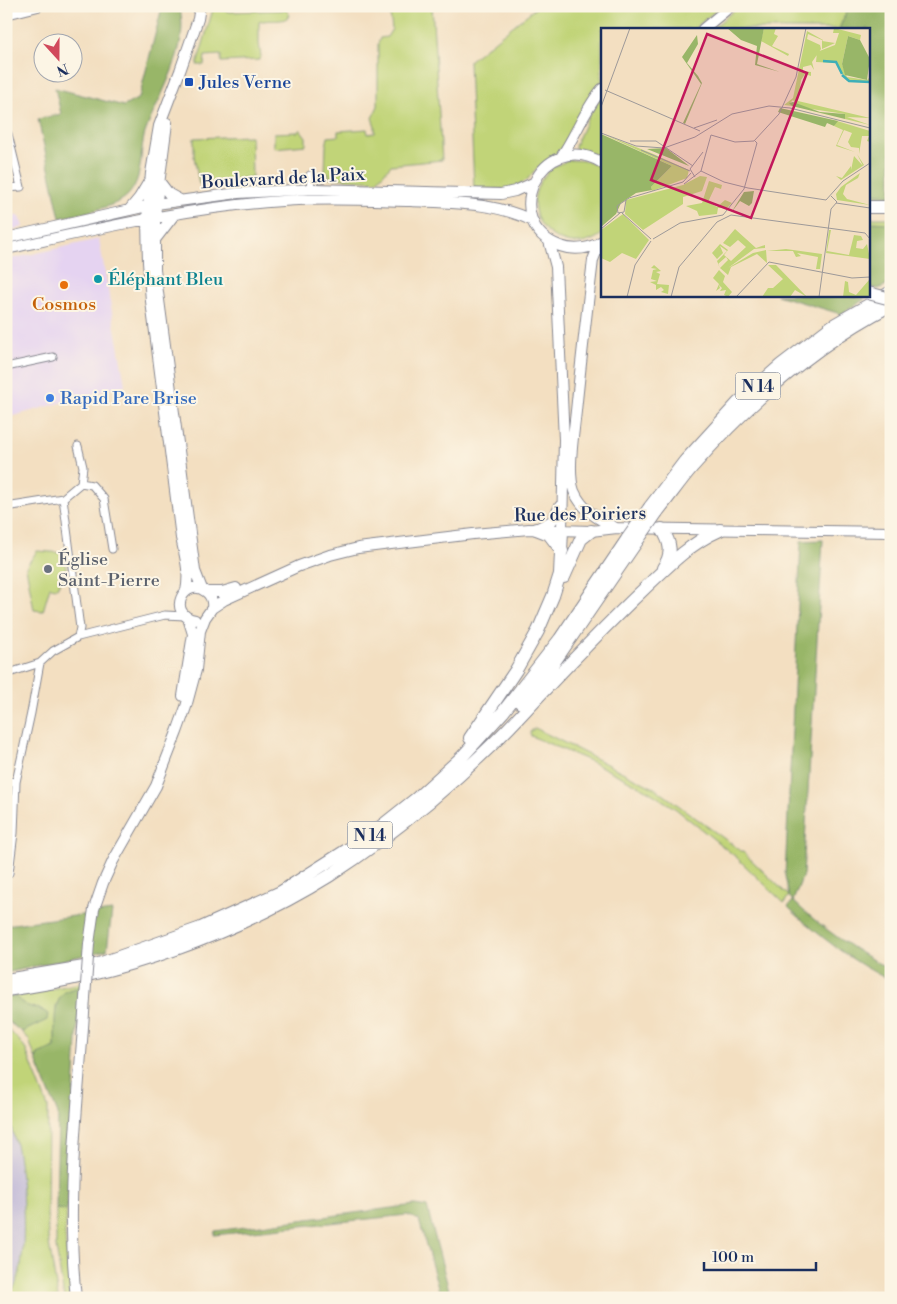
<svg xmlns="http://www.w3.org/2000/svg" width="897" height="1304" viewBox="0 0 897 1304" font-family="'Libre Bodoni',serif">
<rect width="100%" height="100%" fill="#fcf5e5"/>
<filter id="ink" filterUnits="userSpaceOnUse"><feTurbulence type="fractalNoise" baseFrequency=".02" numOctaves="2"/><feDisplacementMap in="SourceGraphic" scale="10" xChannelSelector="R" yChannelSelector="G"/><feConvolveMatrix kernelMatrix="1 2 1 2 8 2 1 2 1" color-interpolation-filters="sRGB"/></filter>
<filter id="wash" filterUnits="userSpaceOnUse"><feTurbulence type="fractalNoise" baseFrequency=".0096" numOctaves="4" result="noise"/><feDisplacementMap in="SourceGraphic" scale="20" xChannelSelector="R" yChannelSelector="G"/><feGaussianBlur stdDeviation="1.12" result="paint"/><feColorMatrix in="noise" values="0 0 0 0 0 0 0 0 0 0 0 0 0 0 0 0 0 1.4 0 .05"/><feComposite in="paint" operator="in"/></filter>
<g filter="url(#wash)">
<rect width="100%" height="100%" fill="#f3dfc1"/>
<path fill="#e5d3f1" d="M6 215 20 216 23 227 6 231Z
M99 239 125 385 6 418V260Z"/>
<path fill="#c7c0d9" d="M6 1028 19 1040 26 1050 48 1107 47 1212 48 1237 58 1298H6Z"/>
<path fill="#c1d478" stroke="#6e826b" d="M217 6H222L226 11 230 12 286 10 290 15C284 24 270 18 259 22V43L261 57 259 60 221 62V55L205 56 204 65H197L213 9Z
M389 6H432L442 160 391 165 377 181 329 178V173H325L326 146 328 137 338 136V131L367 129 368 134 375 133V126L372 118 378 106V44L380 38 387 37 392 29Z
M538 6H721L694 29H602V84L595 90 560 151 536 169 527 180 518 185 507 189H474L469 61Z
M739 6H849L839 29H712Z
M602 96 601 154 597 156 589 153 576 151 575 146 588 117Z
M300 129 306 137V145L274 148V133L298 132Z
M251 136 252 177 199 184 194 156V138Z
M571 160 588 161 602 169V234C568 261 519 224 539 184 543 177 549 169 557 165 561 163 567 161 571 160Z
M868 193 891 195V204L868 202Z
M868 218H891V223L868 222Z
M37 551 64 553 67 575H64L57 588 50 587 43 611 34 610 26 567Z
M535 728 656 789 744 853 789 896 784 903 736 857 676 809 645 789 592 762 531 736 530 732Z
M81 983 80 987 66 991 56 1005 55 1047 38 1054 36 1060 29 1040 22 1032 39 1023 43 1010 26 1006 15 996Z
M6 1028 19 1040 26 1050 48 1107 47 1212 48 1237 58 1298H6V1295C33 1284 22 1174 17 1149 14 1135 9 1121 6 1108 5 1100 6 1090 6 1082 6 1064 6 1046 6 1028Z
M56 1209 67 1210 65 1233 66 1249 69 1260 73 1298H64L56 1247Z"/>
<path fill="#98b668" stroke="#5a7263" d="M160 6H179C192 47 158 96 145 133 139 153 144 178 128 195 116 208 77 214 60 218L38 119 61 114 55 88 124 106 139 98 161 11Z
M849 6H891V195L868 193V29H839Z
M868 222 891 223V283L878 289 868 287Z
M777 295H849L865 299 841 314Z
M823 540 803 875 793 901C823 929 855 951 891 970V981C851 961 820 937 788 907L793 901 789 896 785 876 801 541Z
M112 911 107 950 6 973V925Z
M80 987 67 1210 56 1209 58 1114 36 1060 38 1054 55 1047C56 1031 51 1002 65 992 69 989 76 988 80 987Z
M15 996C28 1011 37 1005 48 1014L47 1020 22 1032 6 1020V997Z
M415 1205 427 1207 451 1298H441L419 1220 407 1215 214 1235 215 1231Z"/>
</g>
<g filter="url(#ink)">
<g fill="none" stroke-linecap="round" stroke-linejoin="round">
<g stroke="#878790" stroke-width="9">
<path id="street" d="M310 175 311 189
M6 188 21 187 8 134
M6 367 53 357
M81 483 92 485 104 499 112 549
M63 498 80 628 78 637
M63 498 81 483 83 467 78 446
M6 507 63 498
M6 674 40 663 53 651 78 637 165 615 185 616
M6 781 16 782
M9 873 14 833 16 782 31 713 40 663"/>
</g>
<g stroke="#878790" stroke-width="12">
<path id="secondary" d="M6 14 38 6
M703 29 731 6
M167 123 155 215V270L195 571 202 589
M561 157C576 135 585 109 602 89
M159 181 169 194 180 200
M129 210 139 198 148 183
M6 238 156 204 238 193 313 189 501 194 515 191 533 183
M154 241 174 215
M549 241 556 267 564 440 562 530
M600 242 593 260C587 310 581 361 576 411 574 432 567 472 574 491 582 510 598 519 616 528
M601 242C588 249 574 251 560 246 497 223 541 126 602 163
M6 249C97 229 189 207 282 201 325 198 368 200 411 201 452 203 495 202 533 221
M538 528 552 521 560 506
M186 591C190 573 185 556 181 538L151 301 148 262 147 220 151 173 159 126 180 71 198 19 200 6
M207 592H222L236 588
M195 620C166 614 184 577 205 591 211 595 213 601 212 608
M183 696 193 634 188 618
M89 944 94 909 103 883 113 861 156 786 177 732 186 707 196 670 200 631 205 618 212 608 224 600 299 566 330 555 358 548 473 534 529 529 591 531 617 528 891 532
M76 1298C65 1198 79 1098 85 998"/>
</g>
<g stroke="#878790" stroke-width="14">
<path id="highway" d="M868 207H891
M650 507 685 461 738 403 781 365 832 326 891 292
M657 512C669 497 680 481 692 467 749 402 814 345 891 305
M536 529 549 534 562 551
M662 529C671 543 673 554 663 568
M564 577 581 539 591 531
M521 703 550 668 637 541
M470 738 516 670 538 631 553 596 560 574 562 530
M6 980 96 965 201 928 281 892 369 836 417 798 462 757 503 712 560 639 628 538
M6 990C119 975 232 936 329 876 397 832 467 773 522 714 562 671 602 629 644 589 667 567 690 543 720 530"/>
</g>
<use href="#street" stroke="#fff" stroke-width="7"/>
<use href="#secondary" stroke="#fff" stroke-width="10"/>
<use href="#highway" stroke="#fff" stroke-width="12"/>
<g stroke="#878790" stroke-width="12" stroke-linecap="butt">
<path id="secondary-bridge" d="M85 998 89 944"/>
</g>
<g stroke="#878790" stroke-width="14" stroke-linecap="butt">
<path id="highway-bridge" d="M868 293 891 299
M628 538 650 507
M637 541 657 512"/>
</g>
<use href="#secondary-bridge" stroke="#fff" stroke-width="10"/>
<use href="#highway-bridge" stroke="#fff" stroke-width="12"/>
</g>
</g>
<rect fill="#1a4fb4" stroke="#fcf5e5" stroke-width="2" x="184" y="77" width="10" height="10" rx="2.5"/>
<circle fill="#0f9aa8" stroke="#fcf5e5" stroke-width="2" cx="98" cy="279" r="5"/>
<circle fill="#e8710a" stroke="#fcf5e5" stroke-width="2" cx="64" cy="285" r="5"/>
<circle fill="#3f7fe0" stroke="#fcf5e5" stroke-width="2" cx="50" cy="398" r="5"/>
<circle fill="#6b7280" stroke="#fcf5e5" stroke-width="2" cx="48" cy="569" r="5"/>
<g text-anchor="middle" stroke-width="4" stroke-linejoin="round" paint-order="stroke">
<g fill="#fcf5e5" stroke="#5e6a86" stroke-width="1">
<rect x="735.5" y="372.5" width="45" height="27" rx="4"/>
<rect x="347.5" y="821.5" width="45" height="27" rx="4"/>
</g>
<g font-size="16" font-weight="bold" fill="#1b2f5e">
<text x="758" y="392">N 14</text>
<text x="370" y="841">N 14</text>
</g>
<g font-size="18" fill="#164399" stroke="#fcf5e5" text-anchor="start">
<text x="199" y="88">Jules Verne</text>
</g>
<g font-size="18" fill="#1b2f5e" stroke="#fcf5e5">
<text transform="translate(283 178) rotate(-3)" y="6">Boulevard de la Paix</text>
<text transform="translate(580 514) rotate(-1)" y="6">Rue des Poiriers</text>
</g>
<g font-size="18" fill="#0d838f" stroke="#fcf5e5" text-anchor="start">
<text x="108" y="285">Éléphant Bleu</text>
</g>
<g font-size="18" fill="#c56008" stroke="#fcf5e5">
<text x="64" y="310">Cosmos</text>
</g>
<g font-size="18" fill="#366cbe" stroke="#fcf5e5" text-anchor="start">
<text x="60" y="404">Rapid Pare Brise</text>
</g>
<g font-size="18" fill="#5b616d" stroke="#fcf5e5" text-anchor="start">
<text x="58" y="565">Église<tspan x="58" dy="21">Saint-Pierre</tspan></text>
</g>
</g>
<g transform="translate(601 28)">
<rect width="269" height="269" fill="#f3dfc1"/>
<path d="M163 0H175L173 6 177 8 171 18 188 26 187 28 160 13ZM233 0 260 7 259 12 247 8 241 36 246 49 266 52 269 49V54L246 53 235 35 215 34 216 24 234 17 238 5H232ZM206 3 222 12 221 13 234 15 221 21V12L207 6 206 11 219 17 220 21 211 34 213 42 210 37 202 39V43L210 44V48L204 46 200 52 197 73 269 90 246 89 269 97 244 91V86L197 79 192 72 189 75 191 78 183 77 192 70ZM236 93 269 103V114L266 113 268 108H261L258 126V120L250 119 247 114 251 105 243 102 236 117 254 124 235 118 242 102 233 98ZM2 106 50 125 88 142 86 150 51 163 50 159 71 138ZM256 126 263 137 240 152 235 148 241 150 250 138V142L253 128 262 138ZM259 145 257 150 245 157 242 166 246 171 269 177 236 172 235 166 240 159ZM99 148 106 149 101 163 82 169V176L42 202 24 186 25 172 82 157ZM108 153 121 157 120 161 114 159 107 174 116 179 124 172 131 175 126 180H117L116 186 98 188 96 183 85 178 101 175ZM22 186 48 212 35 231 21 225 9 234 0 230V202ZM134 201 155 220 164 217V220L153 221 127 240 152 225 165 222 166 235 156 226 130 239 127 247 119 240 127 232 125 229 117 236 119 240 116 233 126 223 119 218 122 225 116 231 111 225 119 216 127 222 123 227 130 233 145 219 137 212 129 219 122 215ZM228 202H230L226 223 248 227 253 207 260 208 262 212 256 213 255 220 262 221 266 216 269 231 225 225ZM185 221 221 226 219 241H215L217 229 196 225 200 228 195 229 192 223H166ZM53 237 60 243 55 244 59 246 56 256 68 257 67 266 60 264 63 262 60 259 55 262V257L49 254 56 253 50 251 52 242 56 241 50 240ZM167 237H175L206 269 194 262 189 269H161L167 260H172L182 251ZM118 242 124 248 122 254 131 264 127 269 123 267 125 262 119 263 121 260 118 257 119 260 115 263 118 256 112 250ZM244 253 247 254 248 264 255 267 268 252 269 269H242Z" fill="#c1d478"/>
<path d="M126 0H163L156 36 179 44 154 37 156 18 140 12ZM96 7 97 16 86 35 97 48 101 55 84 96 82 95 100 56 81 29ZM247 8 259 12 269 31 266 52 244 47 241 36ZM192 74 219 84 244 86V91L191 78 188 75ZM179 80 237 93 233 98 226 95 224 99 177 84ZM0 106 71 138 50 159 51 162 35 165 20 175 15 186 0 199ZM65 120 87 137 88 138 46 121ZM153 163 151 175 148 178 139 173 130 185 143 164Z" fill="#98b668"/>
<path fill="none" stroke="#3eafb8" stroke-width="2.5" d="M222 33 235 34 241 46M241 47 248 53 269 54"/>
<path fill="none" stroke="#9d9999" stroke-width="1" d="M4 62 99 103M0 79 29 0M93 100 116 92M0 105 35 118 63 120 94 109 131 86 168 78 189 80 269 100M110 107 100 143 123 154 147 160 225 172 242 153 269 135M110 107 134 114 153 113 178 86 195 49 205 0M29 113H55L92 138M40 122 89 143M94 149 89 141 102 124M83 156 100 143M143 161 156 115 154 113M25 172 23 184 17 185 16 178 28 170 82 154 90 145M235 175 269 180M21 185 50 211M122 187 143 161M0 201 19 185M52 211 79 195 122 187M26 269 34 237 50 213M70 269 78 239 116 194 130 187 264 205 269 211M135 269 168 234 251 250 269 249M218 269 230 181 236 174 230 168"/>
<path fill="#c2185b" fill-opacity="0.15" stroke="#c2185b" stroke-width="2.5" d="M106 6 206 45 150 190 50 152Z"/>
<rect width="269" height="269" fill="none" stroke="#1b2f5e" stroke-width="2.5"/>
</g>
<rect width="897" height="1304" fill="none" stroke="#fcf5e5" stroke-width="25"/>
<g transform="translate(58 58) rotate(159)"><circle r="24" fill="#fcf5e5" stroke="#a2a6af"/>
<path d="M0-4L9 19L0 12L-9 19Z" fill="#d1495b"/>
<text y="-8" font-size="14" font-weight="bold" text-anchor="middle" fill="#1b2f5e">N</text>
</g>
<path d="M704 1262v8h112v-8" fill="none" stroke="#1b2f5e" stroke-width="2.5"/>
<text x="712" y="1262" font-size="15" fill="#1b2f5e" stroke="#fcf5e5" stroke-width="4" paint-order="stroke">100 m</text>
</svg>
